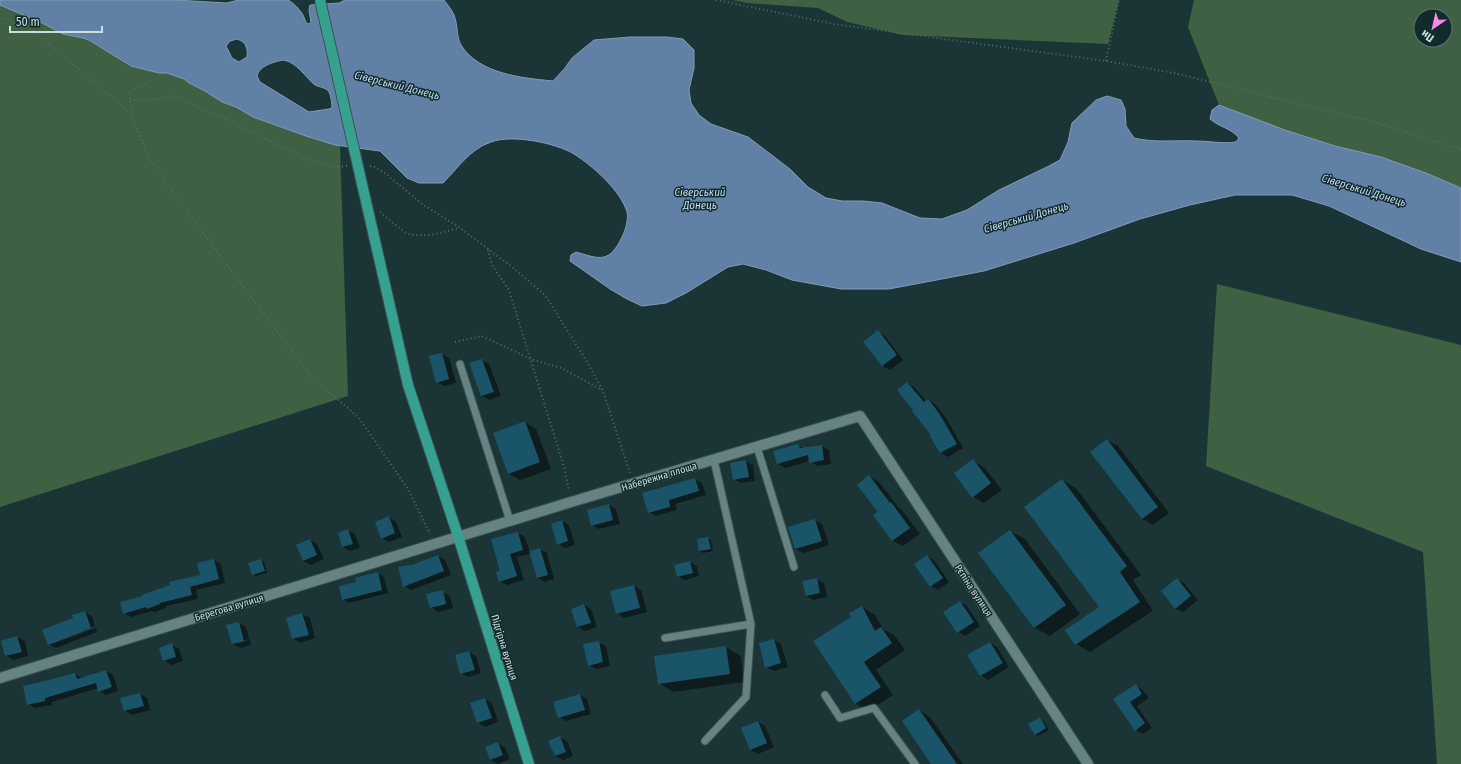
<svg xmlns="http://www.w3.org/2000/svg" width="1461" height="764" viewBox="0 0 1461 764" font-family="'Fira Sans Condensed',sans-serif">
<rect width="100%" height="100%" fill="#1b3537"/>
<path fill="#3f6043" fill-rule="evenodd" d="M733 0H1119L1108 44 903 35 847 22 818 8 747 3Z
M1194 0H1461V188L1426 173 1381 157 1335 146 1285 130 1219 105 1188 27ZM1421 16H1445V40H1421Z
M0 5 42 23 63 34 83 38 89 40 131 66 159 73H167L184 79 189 83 205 91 222 102 236 107 253 117 306 136 340 145 348 396 0 507Z
M1217 284 1461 345V764H1437L1423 552 1206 466Z"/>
<path fill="#6180a6" stroke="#819cb6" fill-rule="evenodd" d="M0 0H175L227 3 238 0H288C294 3 300 10 303 15 305 19 305 22 308 24L311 23 309 10 310 5 339 3 345 0H444C447 4 452 10 454 15 458 24 456 36 461 45 479 74 522 78 553 81L565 68 572 58 594 40 630 37H667L683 39 694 50V68L689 90 691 103 699 115 711 124 748 137 790 169 808 187 826 198 842 201H863L882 203 920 218 942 219 967 210 999 190 1047 167 1060 160 1068 142 1072 123 1096 100 1107 96 1121 100 1125 109 1126 126 1134 138C1155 143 1175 140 1196 141 1210 141 1221 144 1236 142L1239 138C1231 128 1219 127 1210 119L1212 110 1219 105 1285 130 1335 146 1381 157 1426 173 1461 188V262L1421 249 1329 206 1292 195H1235L1190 205 1140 219 1074 243 984 271 889 289H841L792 280 766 270 743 264 728 267 686 293 666 303 642 306 627 299 610 289 570 261 571 255 576 252C597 258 608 264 620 241 624 234 629 221 627 212 621 191 593 166 574 154 556 143 512 134 491 142 470 149 458 168 443 183H419L407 178 380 151 335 145 306 136 253 117 236 107 222 102 205 91 189 83 184 79 167 73H159L131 66 89 40 83 38 63 34 42 23 0 5ZM237 39C246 42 248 48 247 57L239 62 232 58 226 46 230 41ZM283 60C297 62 305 77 315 85 319 87 327 88 329 92 331 96 332 103 332 108L329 109 309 112 260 82 257 76C259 66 273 62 283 60Z"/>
<path fill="#0007" fill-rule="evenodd" d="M878 332 885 336 903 360 890 370 883 366Z
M442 354 449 358 456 383 444 386 437 382Z
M482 360 489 364 501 396 489 400 482 396Z
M907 383 914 387 926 401 928 400 935 404 946 418 963 448 948 457 941 453 931 436 932 435Z
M525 422 536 429 551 469 520 480 509 474Z
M1107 440 1118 446 1169 513 1153 525 1142 519Z
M798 445 805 449 822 446 829 450 831 464 817 466 810 461 785 468 778 464Z
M745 461 753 465 755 481 741 483 734 479Z
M973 461 984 467 1002 490 984 503 973 497Z
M869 476 879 482 899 508 901 509 920 534 903 546 893 541 874 515 879 512Z
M695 479 702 483 706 495 675 504 677 510 656 516 649 512Z
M1062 480 1076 488 1141 575 1133 580 1153 611 1090 652 1076 644 1100 608Z
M609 505 616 509 620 524 599 529 592 525Z
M389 517 396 522 402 537 389 542 382 538Z
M815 520 822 524 829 545 803 553 796 549Z
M562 521 569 525 575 545 565 548 558 544Z
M348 530 355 534 360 548 350 551 343 547Z
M1010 531 1025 539 1080 614 1050 636 1035 628 980 553Z
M518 533 525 537 530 552 539 549 547 553 554 579 545 582 538 578 530 554 517 557 524 580 507 585 499 581 502 571Z
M708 538 711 540 713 551 703 553 700 551Z
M310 540 317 544 324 559 311 565 303 561Z
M438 556 445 560 451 575 411 590 404 586 409 566 411 567Z
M927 556 934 560 949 582 938 590 931 586Z
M214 560 221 564 225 583 196 590 198 599 166 606V608L155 612 152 611 131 617 124 613 144 597 201 575Z
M261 560 264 562 267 573 256 576 253 574Z
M690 562 697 566 699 576 685 580 677 576Z
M378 573 384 577 388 593 349 603 343 599Z
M816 579 824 583 827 597 814 600 806 596Z
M1177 579 1184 583 1198 600 1183 612 1175 608Z
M634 586 641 590 647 612 624 618 617 613Z
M442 592 450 596 453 608 438 612 431 607Z
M960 602 967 606 980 626 965 636 958 632Z
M584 605 591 609 597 627 585 631 578 627 572 609Z
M862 607 875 615 883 629 894 635 905 650 876 670 893 695 868 711 855 703 852 617Z
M84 612 92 616 95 626 52 642V644L96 628 97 632 56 648 48 644 74 619Z
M302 614 310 618 315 638 300 643 293 639 287 619Z
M239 623 246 627 251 645 240 648 233 644ZM249 639V640L237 644V642Z
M17 637 25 641 28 656 13 660 6 655Z
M774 640 781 644 788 667 774 671 766 667Z
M598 642 606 646 610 666 596 669 589 665Z
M990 643 997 647 1009 667 988 680 981 675Z
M172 645 179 649 183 661 171 665 164 660Z
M726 647 741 656 744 682 673 692 659 683Z
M469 652 476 656 481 673 468 677 461 673Z
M106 671 113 675 118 691 106 695 99 691 98 688 52 702V705L35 708 28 704 75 674 82 678Z
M1136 686 1143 690 1149 698 1137 706 1152 728 1143 734 1136 730 1115 699Z
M140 694 147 698 150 710 132 715 125 711Z
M580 695 587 699 591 714 566 721 559 717Z
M485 699 492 703 498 722 485 727 478 722Z
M919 710 930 717 963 764H932Z
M1040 718 1043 720 1049 730 1038 736 1035 734Z
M758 722 765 726 774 747 758 754 750 750Z
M560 737 567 741 573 756 563 760 555 756Z
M498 743 505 748 510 759 498 764 491 760Z"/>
<path fill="#1a5469" d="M878 330 897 355 882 366 863 342Z
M442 353 449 379 436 383 429 356Z
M482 359 494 392 481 396 469 363Z
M907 382 924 402 928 399 939 413 957 444 940 453 930 436 931 435 912 411 913 410 897 390Z
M525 421 540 462 508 474 493 433Z
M1107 439 1158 507 1142 519 1090 452Z
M798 444 800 448 822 445 824 460 809 463 808 455 777 464 773 451Z
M973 459 991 483 972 498 954 473Z
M746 460 749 477 733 480 730 463Z
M869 475 890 503 891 502 910 528 892 541 873 515 878 512 857 485Z
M695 478 699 491 669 500 670 507 648 513 642 493Z
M1062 479 1127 566 1120 572 1140 602 1075 645 1065 630 1099 607 1024 507Z
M609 504 613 520 591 526 587 510Z
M389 516 395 533 381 539 375 522Z
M815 519 822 541 795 549 788 527Z
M562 520 568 541 557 545 551 524Z
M348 529 353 544 342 547 338 533Z
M1010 530 1066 605 1034 628 978 553Z
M518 532 523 550 510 554 517 576 499 582 496 572 500 571 491 539Z
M708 537 711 549 699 551 697 539Z
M310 539 317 555 303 561 296 545Z
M540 548 548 575 537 578 529 551Z
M438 555 444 571 403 587 398 567 409 565V566Z
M927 555 943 578 930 587 914 564Z
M214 559 219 579 190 587 192 595 160 603V604L147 609 146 607 123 614 120 602 143 596 142 595 170 585 169 582 200 575 197 563Z
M261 559 265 571 252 575 248 563Z
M690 561 693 573 677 577 674 565Z
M378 572 382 590 342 600 339 586 356 582 355 578Z
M817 578 820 593 806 596 802 581Z
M1177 578 1191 596 1175 609 1161 591Z
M634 585 640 608 616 614 610 591Z
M443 590 446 604 430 608 426 594Z
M960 601 974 622 957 633 943 612Z
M584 604 591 623 577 627 571 609Z
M862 606 875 631 881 627 892 643 864 662 881 687 855 704 813 641 851 617 849 613Z
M85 611 91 628 48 645 42 630 73 618 72 615Z
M302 613 309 635 292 639 286 618Z
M239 622 244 641 232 644 226 625Z
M17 636 22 652 5 656 1 641Z
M774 639 781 663 765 668 759 643Z
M599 641 603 662 588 666 583 644Z
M990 642 1003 663 980 676 967 655Z
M172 643 176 657 163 661 159 648Z
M726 646 730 674 658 684 654 656Z
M469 651 475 670 460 674 455 655Z
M106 670 112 687 98 692 96 683 45 698V701L27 705 23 686 41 682 75 673 77 679Z
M1136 684 1142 694 1130 702 1145 723 1135 731 1113 699Z
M140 693 144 706 124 711 120 698Z
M580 694 585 710 558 718 553 702Z
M485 698 492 718 477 723 470 703Z
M919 709 957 764H931L902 721Z
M1040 717 1046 728 1035 735 1028 724Z
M758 721 767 743 750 750 741 728Z
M560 736 566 752 555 756 548 741Z
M498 742 503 755 490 760 485 747Z"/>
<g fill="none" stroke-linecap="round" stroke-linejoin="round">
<g stroke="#3c5253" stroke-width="9">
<path id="service" d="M460 364 510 521
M757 447 794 567
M665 638 751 624
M825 695 840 718 874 708 915 764
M705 741 746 697 751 624 714 460"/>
</g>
<g stroke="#3c5253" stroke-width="12">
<path id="minor" d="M0 678 571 502 860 416 1088 764"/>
</g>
<g stroke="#3c5253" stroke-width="12">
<path id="primary" d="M362 184 408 385 458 536 529 764"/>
</g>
<path stroke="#556c6d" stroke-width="2" stroke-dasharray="1 3" stroke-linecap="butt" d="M716 0 834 24 1106 61 1174 73 1393 127 1461 150
M0 18 27 25 132 115 148 157 229 268 313 378 359 418 408 489 430 534
M1106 61 1119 0
M130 99 145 101 174 96 223 118 309 160 335 167 347 166
M132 114 129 92 148 83
M370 166 375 167 385 173 422 204 459 227 512 267 545 295 589 365 603 391 630 473
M380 212C386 217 403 232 409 234 422 238 447 232 458 228
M488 250 492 265 509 290 564 467 569 491
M455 342 482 336 531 359 561 368 602 390"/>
<use href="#service" stroke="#668283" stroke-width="7"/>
<use href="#minor" stroke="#668283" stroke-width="10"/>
<use href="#primary" stroke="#35a18e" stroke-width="10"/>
<g stroke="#3c5253" stroke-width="12" stroke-linecap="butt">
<path id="primary-bridge" d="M320 0 362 184"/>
</g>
<use href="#primary-bridge" stroke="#35a18e" stroke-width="10"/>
</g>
<g text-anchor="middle" stroke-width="3" stroke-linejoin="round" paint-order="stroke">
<g font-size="10" fill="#cddcdc" stroke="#112b2d">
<text transform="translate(659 476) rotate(-17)" y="4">Набережна площа</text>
<text transform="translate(974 590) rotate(57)" y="4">Рєпіна вулиця</text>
<text transform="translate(229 607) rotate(-17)" y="4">Берегова вулиця</text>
<text transform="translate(505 647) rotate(73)" y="4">Підгірна вулиця</text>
</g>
<g font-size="11" font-style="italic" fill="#c7dbf3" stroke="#112b2d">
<text transform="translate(397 85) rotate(14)" y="4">Сіверський Донець</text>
<text transform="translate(1364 190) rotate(17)" y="4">Сіверський Донець</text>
<text x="700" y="196">Сіверський<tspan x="700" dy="13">Донець</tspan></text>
<text transform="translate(1026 217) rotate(-16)" y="4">Сіверський Донець</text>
</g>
</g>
<g transform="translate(1433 28) rotate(214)"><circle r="19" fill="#112b2d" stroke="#5c7273"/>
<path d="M0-3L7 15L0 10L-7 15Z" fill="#f987e8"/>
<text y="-6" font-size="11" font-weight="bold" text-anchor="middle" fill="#cddcdc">Пн</text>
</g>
<path d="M10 26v6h92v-6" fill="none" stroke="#cddcdc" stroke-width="2"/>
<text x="16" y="26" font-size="12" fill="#cddcdc" stroke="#112b2d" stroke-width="3" paint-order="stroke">50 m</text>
</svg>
